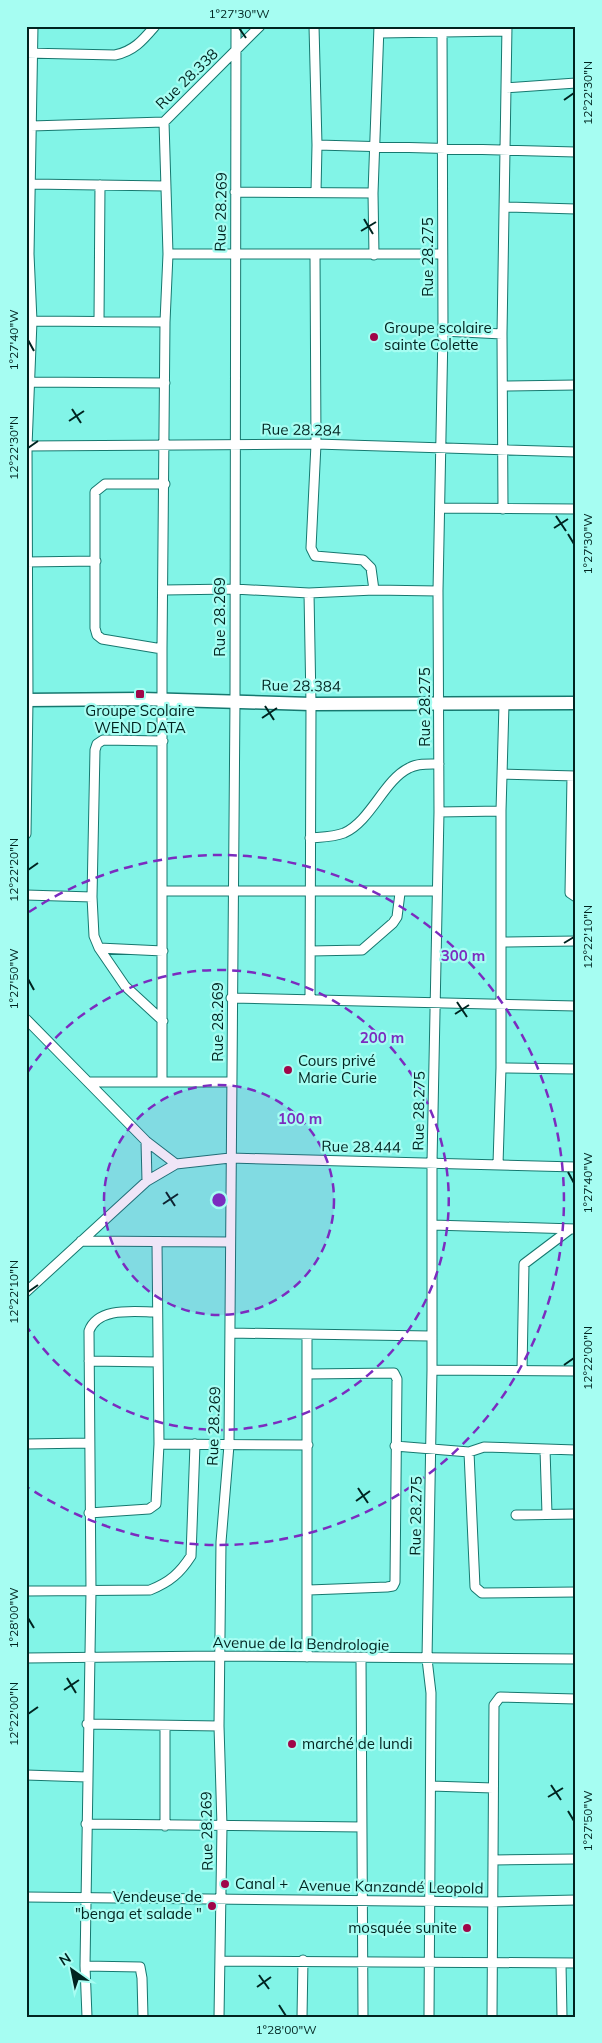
<svg xmlns="http://www.w3.org/2000/svg" width="602" height="2043" viewBox="0 0 602 2043" font-family="Mulish,sans-serif">
<rect width="100%" height="100%" fill="#82f4e7"/>
<g fill="none" stroke-linecap="round" stroke-linejoin="round">
<g stroke="#16786f" stroke-width="11">
<path id="street" d="M314 26 317 145 316 192
M380 33 507 31
M26 53 115 55C134 51 143 40 155 26
M506 88 576 83
M31 126 164 122 260 26
M317 145 576 152
M31 184 165 186
M235 192 373 193
M505 207 576 209
M168 254H441
M315 255 316 444 311 548 315 556 363 560 371 568 374 590
M374 255 373 193 379 26
M32 321 165 322
M99 321 100 185
M443 331 502 334
M29 382 165 383
M503 386 576 385
M26 446 316 444 576 452
M440 508 576 509
M503 509 502 334 507 26
M26 562 96 561
M164 590 234 589 309 593 374 590 438 591
M309 593 311 704 310 999
M162 649 102 639 97 635 95 628V492L105 484H165
M163 741 103 740 97 744 95 750 92 897 94 936 99 948 125 986 163 1021
M502 774 576 776
M572 776 570 893 576 897
M439 812 501 811
M26 834 28 700 27 446 32 321 29 254 33 26
M310 838C321 837 334 837 344 833 371 821 384 780 409 768 418 763 430 764 439 764
M162 891H436
M26 895 92 897
M502 942 576 941
M99 948 163 951
M311 951 362 950 393 923 397 917 400 893
M231 998 576 1006
M26 1019 146 1141 176 1164
M501 1068 576 1069
M162 1080V649L165 322 168 254 164 122
M88 1082H231
M146 1141 147 1181
M498 1164 501 1068V811L504 704
M432 1225 576 1229
M81 1241 230 1242
M26 1292 147 1181 176 1164 230 1158 576 1167
M230 1333 430 1336
M89 1361 158 1362
M432 1370 576 1371
M522 1370 524 1264 569 1230
M308 1374 394 1373 397 1379 395 1582 393 1586 387 1587 309 1590
M26 1444 89 1443
M159 1444 308 1445
M395 1446 469 1452 484 1447 576 1450
M545 1449 547 1514
M469 1452 475 1587 482 1593 576 1592
M89 1513 149 1509 156 1504 159 1444 157 1242
M516 1515 576 1514
M26 1591 150 1590C170 1582 180 1573 191 1556L195 1444
M307 1657V1335
M26 1658 220 1656 576 1659
M361 1658 363 2017
M87 1724 219 1726
M26 1775 87 1777
M431 1786 493 1788
M86 1824 362 1827
M165 1826V1726
M494 1860 576 1859
M26 1897 492 1902 576 1900
M220 1961 576 1963
M561 1964 562 2017
M85 1966 140 1967 142 1978 143 2017
M87 2017 85 1966 91 1591 89 1331C98 1306 136 1312 157 1312
M219 2017 222 1826 219 1726 221 1542 229 1445 235 701 236 26
M302 2017 303 1960
M429 2017 431 1693 427 1659 432 1370V1162L439 812 438 591 443 331 442 26
M492 2017 494 1705 500 1697 576 1699"/>
</g>
<g stroke="#16786f" stroke-width="15">
<path id="secondary" d="M26 700 142 699 311 704 576 703"/>
</g>
<use href="#street" stroke="#fff" stroke-width="9"/>
<use href="#secondary" stroke="#fff" stroke-width="12"/>
</g>
<path fill="none" stroke="#002420" stroke-width="2" d="M239 28 246 38M564 100 574 93M364 219 373 234M361 231 376 222M28 340 34 351M72 409 81 423M69 421 84 411M28 448 38 441M556 516 566 531M554 528 568 519M568 534 574 544M265 706 274 720M262 718 277 708M28 870 38 863M564 943 574 937M28 979 34 990M457 1002 467 1017M455 1014 469 1005M568 1172 574 1183M166 1192 175 1206M163 1204 178 1194M28 1292 38 1285M564 1365 574 1358M358 1488 368 1503M356 1501 370 1491M28 1618 34 1628M67 1678 76 1693M64 1690 79 1680M28 1714 38 1707M551 1785 561 1800M548 1797 563 1788M568 1811 574 1821M259 1975 269 1989M257 1987 271 1977M279 2005 286 2016"/>
<circle cx="219" cy="1200" r="115" fill="#7b2cbf" fill-opacity=".12"/>
<g fill="none" stroke="#7b2cbf" stroke-width="2.5" stroke-dasharray="9 6">
<circle cx="219" cy="1200" r="115"/>
<path d="M27 1073A230 230 0 1 1 27 1327"/>
<path d="M29 912A345 345 0 1 1 29 1488"/>
</g>
<g fill="#a00649" stroke="#a6fdf2" stroke-width="2">
<circle cx="374" cy="337" r="5"/>
<rect x="135" y="689" width="10" height="10" rx="2.5"/>
<circle cx="288" cy="1070" r="5"/>
<circle cx="292" cy="1744" r="5"/>
<circle cx="225" cy="1884" r="5"/>
<circle cx="212" cy="1906" r="5"/>
<circle cx="467" cy="1928" r="5"/>
</g>
<g text-anchor="middle" stroke-width="4.5" stroke-linejoin="round" paint-order="stroke">
<g font-size="15" fill="#002420" stroke="#a6fdf2">
<text transform="translate(187 79) rotate(-44)" y="5">Rue 28.338</text>
<text transform="translate(221 212) rotate(-89)" y="5">Rue 28.269</text>
<text transform="translate(428 257) rotate(-90)" y="5">Rue 28.275</text>
<text transform="translate(301 430) rotate(1)" y="5">Rue 28.284</text>
<text transform="translate(220 617) rotate(-90)" y="5">Rue 28.269</text>
<text transform="translate(301 686) rotate(1)" y="5">Rue 28.384</text>
<text transform="translate(425 707) rotate(-90)" y="5">Rue 28.275</text>
<text transform="translate(218 1022) rotate(-90)" y="5">Rue 28.269</text>
<text transform="translate(419 1111) rotate(-89)" y="5">Rue 28.275</text>
<text transform="translate(361 1147) rotate(1)" y="5">Rue 28.444</text>
<text transform="translate(214 1426) rotate(-88)" y="5">Rue 28.269</text>
<text transform="translate(416 1516) rotate(-89)" y="5">Rue 28.275</text>
<text transform="translate(301 1644) rotate(1)" y="5">Avenue de la Bendrologie</text>
<text transform="translate(207 1831) rotate(-91)" y="5">Rue 28.269</text>
<text transform="translate(391 1887) rotate(1)" y="5">Avenue Kanzandé Leopold</text>
</g>
<g font-size="15" fill="#002420" stroke="#a6fdf2" text-anchor="start">
<text x="384" y="333">Groupe scolaire<tspan x="384" dy="17">sainte Colette</tspan></text>
<text x="140" y="716" text-anchor="middle">Groupe Scolaire<tspan x="140" dy="17">WEND DATA</tspan></text>
<text x="298" y="1066">Cours privé<tspan x="298" dy="17">Marie Curie</tspan></text>
<text x="302" y="1749">marché de lundi</text>
<text x="235" y="1889">Canal +</text>
<text x="202" y="1902" text-anchor="end">Vendeuse de<tspan x="202" dy="17">"benga et salade "</tspan></text>
<text x="457" y="1933" text-anchor="end">mosquée sunite</text>
</g>
</g>
<circle cx="219" cy="1200" r="8" fill="#7b2cbf" stroke="#a6fdf2" stroke-width="2.5"/>
<g font-size="15" text-anchor="middle" font-weight="bold" fill="#7b2cbf" stroke="#a6fdf2" stroke-width="4.5" stroke-linejoin="round" paint-order="stroke">
<text x="463" y="961">300 m</text>
<text x="382" y="1043">200 m</text>
<text x="300" y="1124">100 m</text>
</g>
<rect width="602" height="2043" fill="none" stroke="#a6fdf2" stroke-width="55"/>
<g transform="translate(72 1970) rotate(327)" stroke="#a6fdf2" stroke-width="4" paint-order="stroke">
<path d="M0-4L9 19L0 12L-9 19Z" fill="#002420"/>
<text y="-8" font-size="14" font-weight="bold" text-anchor="middle" fill="#002420">N</text>
</g>
<rect x="28" y="28" width="546" height="1988" fill="none" stroke="#002420" stroke-width="2"/>
<g font-size="12" text-anchor="middle" fill="#002420">
<text x="239" y="18">1°27'30"W</text>
<text transform="translate(588 93) rotate(-90)" y="4">12°22'30"N</text>
<text transform="translate(14 340) rotate(-90)" y="4">1°27'40"W</text>
<text transform="translate(14 448) rotate(-90)" y="4">12°22'30"N</text>
<text transform="translate(588 544) rotate(-90)" y="4">1°27'30"W</text>
<text transform="translate(14 870) rotate(-90)" y="4">12°22'20"N</text>
<text transform="translate(588 937) rotate(-90)" y="4">12°22'10"N</text>
<text transform="translate(14 979) rotate(-90)" y="4">1°27'50"W</text>
<text transform="translate(588 1183) rotate(-90)" y="4">1°27'40"W</text>
<text transform="translate(14 1292) rotate(-90)" y="4">12°22'10"N</text>
<text transform="translate(588 1358) rotate(-90)" y="4">12°22'00"N</text>
<text transform="translate(14 1618) rotate(-90)" y="4">1°28'00"W</text>
<text transform="translate(14 1714) rotate(-90)" y="4">12°22'00"N</text>
<text transform="translate(588 1821) rotate(-90)" y="4">1°27'50"W</text>
<text x="286" y="2034">1°28'00"W</text>
</g>
</svg>
